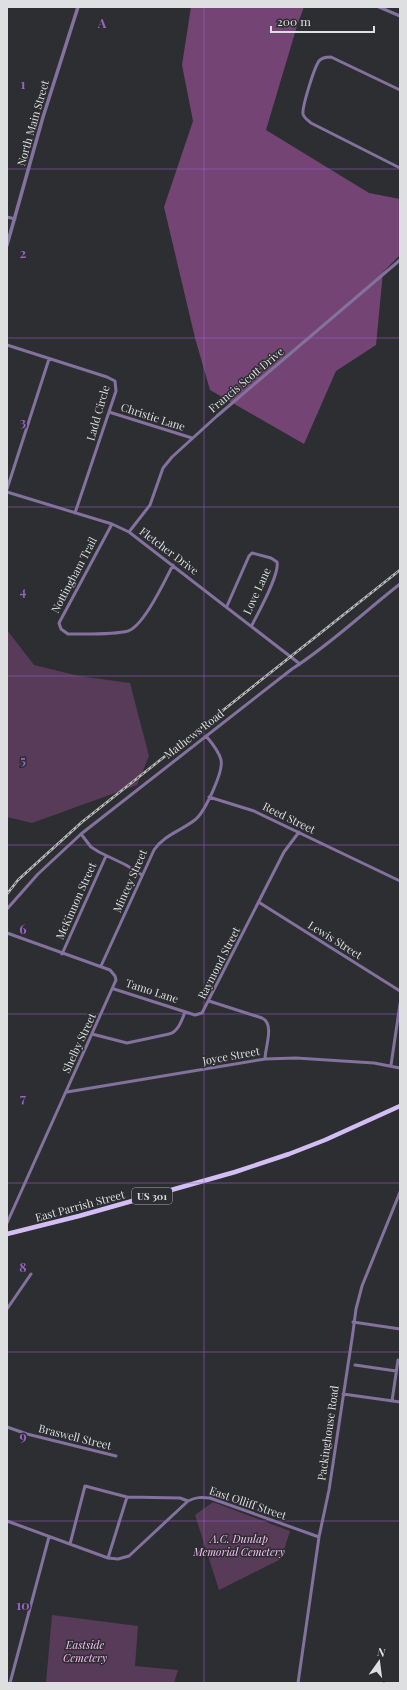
<svg xmlns="http://www.w3.org/2000/svg" width="407" height="1690" viewBox="0 0 407 1690" font-family="'Playfair Display',serif">
<rect width="100%" height="100%" fill="#2d2e31"/>
<path fill="#583b58" d="M7 630 34 665 79 676 130 683 149 756 137 785 32 823 7 817Z
M213 1502 290 1531 281 1559 219 1590 195 1515Z
M52 1615 138 1626 135 1666 178 1670 174 1683H46Z"/>
<path fill="#744475" d="M191 7H304L297 26 266 130 369 193 400 199V255L383 272 376 345 336 371 304 444 210 390 195 338 164 207 193 121 182 65Z"/>
<g fill="none" stroke-linecap="round" stroke-linejoin="round">
<path stroke="#83719e" stroke-width="3" d="M379 7 400 16
M400 90 331 57C327 57 323 57 320 60 315 64 302 107 303 114 304 118 308 120 311 123L400 168
M7 217 15 219
M7 345 107 377 115 381 116 391 75 513
M109 412 192 438
M7 489 49 359
M7 492 112 524 129 532 300 664
M112 524 59 623 61 629 68 634C84 634 113 635 128 631 144 626 165 580 173 565
M129 532 150 505 163 468 172 457 217 416 400 260
M227 606 249 556 252 553 271 558 277 562C280 574 258 613 252 625
M209 797 254 811 400 881
M81 834 91 847 99 852 126 865 142 875
M260 903 400 991
M7 909 38 874 81 834 292 669C331 644 364 612 400 584
M7 933 110 970 115 976 116 980 7 1223
M62 954 106 856
M101 966 154 850C165 834 183 830 196 819 205 811 224 771 221 760 219 751 212 743 206 736
M114 989 195 1015 202 1013 284 852 299 832
M209 1001 262 1018C275 1024 265 1047 265 1059
M92 1034 127 1043 169 1034C178 1032 182 1020 185 1012
M391 1065 400 1004
M67 1092 265 1059 296 1058 374 1063 400 1068
M7 1309 31 1274
M353 1322 400 1329
M355 1365 396 1371
M343 1394 400 1402
M392 1401 398 1360
M7 1427 27 1434 116 1456
M7 1521 108 1558 118 1559 129 1556 188 1501C196 1497 201 1497 210 1498L319 1537
M70 1544 85 1486 127 1497 180 1498 188 1501
M108 1558 127 1497
M10 1683 49 1537
M298 1683 319 1537 329 1490 353 1332 356 1309 362 1286 400 1192"/>
<path stroke="#83719e" stroke-width="3.5" d="M7 245 43 117 78 7"/>
<path stroke="#d2bdf4" stroke-width="4.5" d="M7 1234 79 1216 235 1172 289 1154 325 1140 400 1106"/>
<g stroke="#b9babc" stroke-width="2.5">
<path id="rail" d="M7 894 18 880 82 822 400 570"/>
</g>
<use href="#rail" stroke="#2d2e31" stroke-width="1" stroke-dasharray="3" stroke-linecap="butt"/>
</g>
<path fill="none" stroke="#9962c9" stroke-width="1" stroke-opacity="0.55" d="M204 7V1683M7 169H400M7 338H400M7 507H400M7 676H400M7 845H400M7 1014H400M7 1183H400M7 1352H400M7 1521H400"/>
<g text-anchor="middle" stroke-width="3" stroke-linejoin="round" paint-order="stroke">
<rect fill="#2d2e31" stroke="#a9aaac" stroke-width="1" x="132" y="1188" width="40" height="16" rx="3"/>
<g font-size="10" font-weight="bold" fill="#dedfe1">
<text x="152" y="1200">US 301</text>
</g>
<g font-size="11" fill="#dedfe1" stroke="#2d2e31">
<text transform="translate(33 123) rotate(-74)" y="4">North Main Street</text>
<text transform="translate(246 380) rotate(-40)" y="4">Francis Scott Drive</text>
<text transform="translate(98 413) rotate(-74)" y="4">Ladd Circle</text>
<text transform="translate(153 417) rotate(18)" y="4">Christie Lane</text>
<text transform="translate(169 551) rotate(37)" y="4">Fletcher Drive</text>
<text transform="translate(74 575) rotate(-62)" y="4">Nottingham Trail</text>
<text transform="translate(257 591) rotate(-65)" y="4">Love Lane</text>
<text transform="translate(194 734) rotate(-38)" y="4">Mathews Road</text>
<text transform="translate(289 818) rotate(26)" y="4">Reed Street</text>
<text transform="translate(130 881) rotate(-66)" y="4">Mincey Street</text>
<text transform="translate(76 901) rotate(-66)" y="4">McKinnon Street</text>
<text transform="translate(335 940) rotate(32)" y="4">Lewis Street</text>
<text transform="translate(219 963) rotate(-63)" y="4">Raymond Street</text>
<text transform="translate(152 991) rotate(18)" y="4">Tamo Lane</text>
<text transform="translate(79 1043) rotate(-65)" y="4">Shelby Street</text>
<text transform="translate(231 1056) rotate(-10)" y="4">Joyce Street</text>
<text transform="translate(80 1206) rotate(-15)" y="4">East Parrish Street</text>
<text transform="translate(328 1433) rotate(-82)" y="4">Packinghouse Road</text>
<text transform="translate(75 1437) rotate(14)" y="4">Braswell Street</text>
<text transform="translate(248 1503) rotate(19)" y="4">East Olliff Street</text>
</g>
<g font-size="11" font-style="italic" fill="#fabffa" stroke="#2d2e31">
<text x="239" y="1543">A.C. Dunlap<tspan x="239" dy="13">Memorial Cemetery</tspan></text>
<text x="85" y="1649">Eastside<tspan x="85" dy="13">Cemetery</tspan></text>
</g>
</g>
<g font-size="13" text-anchor="middle" font-weight="bold" fill="#9962c9" stroke="#2d2e31" stroke-width="3" stroke-linejoin="round" paint-order="stroke">
<text x="102" y="28">A</text>
<text x="23" y="89">1</text>
<text x="23" y="258">2</text>
<text x="23" y="427">3</text>
<text x="23" y="596">4</text>
<text x="23" y="765">5</text>
<text x="23" y="934">6</text>
<text x="23" y="1103">7</text>
<text x="23" y="1272">8</text>
<text x="23" y="1441">9</text>
<text x="23" y="1610">10</text>
</g>
<rect width="407" height="1690" fill="none" stroke="#dedfe1" stroke-width="16"/>
<g transform="translate(379 1662) rotate(14)" stroke="#2d2e31" stroke-width="3" paint-order="stroke">
<path d="M0-3L7 15L0 10L-7 15Z" fill="#dedfe1"/>
<text y="-6" font-size="11" font-weight="bold" text-anchor="middle" fill="#dedfe1">N</text>
</g>
<path d="M271 26v6h103v-6" fill="none" stroke="#dedfe1" stroke-width="2"/>
<text x="277" y="26" font-size="12" fill="#dedfe1" stroke="#2d2e31" stroke-width="3" paint-order="stroke">200 m</text>
</svg>
